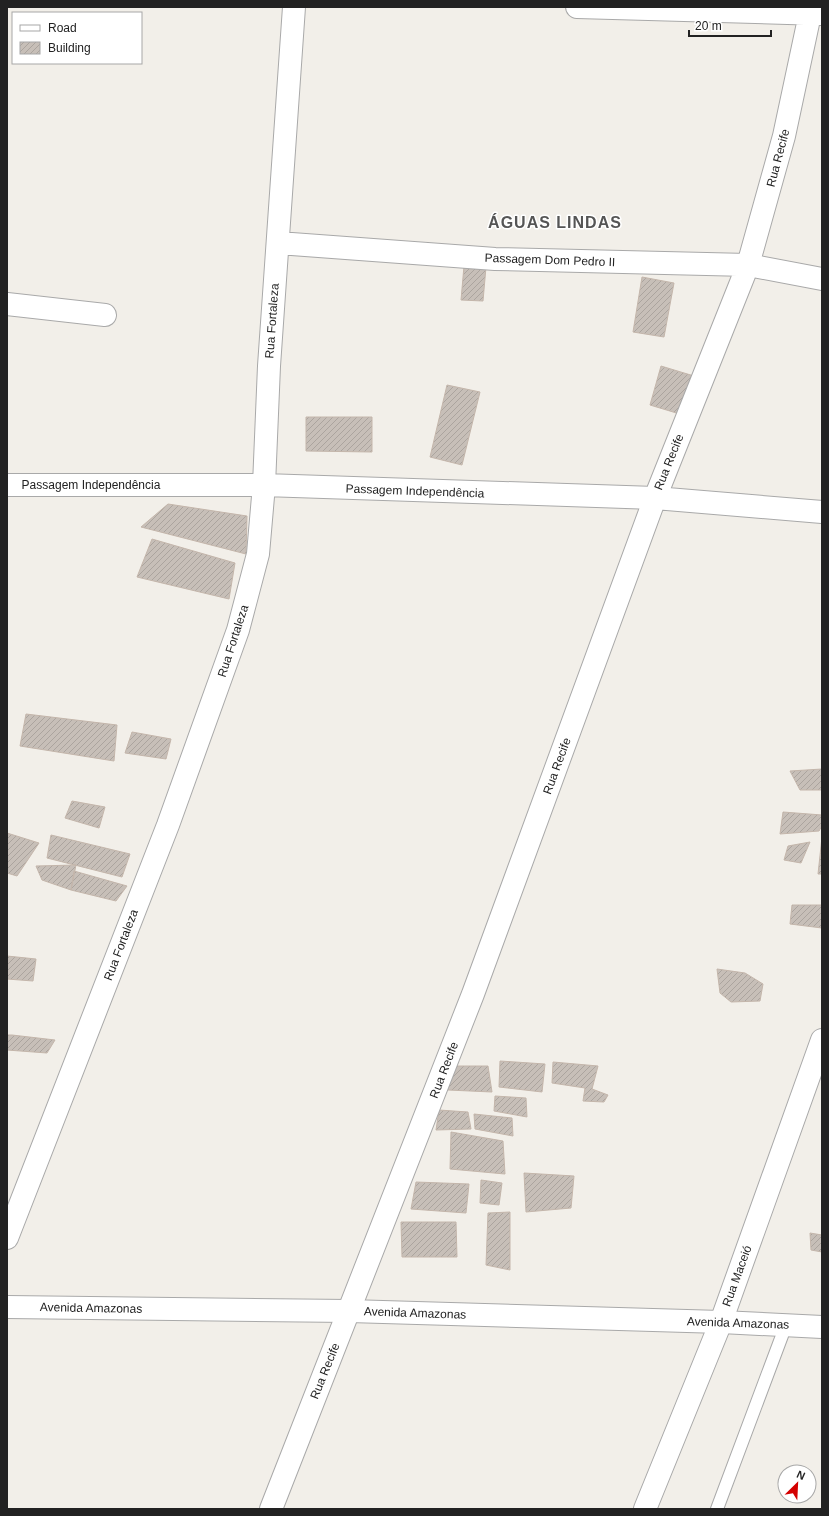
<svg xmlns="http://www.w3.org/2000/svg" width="829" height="1516" viewBox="0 0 829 1516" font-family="Helvetica,sans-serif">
<defs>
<pattern id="building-hatch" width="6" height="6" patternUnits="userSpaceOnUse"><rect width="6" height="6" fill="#c7bfb8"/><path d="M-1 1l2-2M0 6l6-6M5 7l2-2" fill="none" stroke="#aba49e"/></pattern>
</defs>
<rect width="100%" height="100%" fill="#f2efe9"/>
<path fill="url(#building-hatch)" stroke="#c4b6ab" d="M464 266 486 267 483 301 461 300Z
M642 277 674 283 664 337 633 332Z
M661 366 694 376 683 415 650 405Z
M447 385 480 392 462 465 430 457Z
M306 417H372V452L306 451Z
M168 504 247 516 246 554 141 527Z
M152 539 235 563 229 599 137 577Z
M26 714 117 725 114 761 20 746Z
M132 732 171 739 166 759 125 753Z
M822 769V790H800L790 771Z
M72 801 105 807 99 828 65 818Z
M783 812 822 815V826L819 831 780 834Z
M7 833 39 843 17 876 7 873Z
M51 835 130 854 122 877 47 858Z
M822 837V874H818Z
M810 842 801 863 784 860 788 846Z
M76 865 71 890 42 880 36 866Z
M74 871 127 886 116 901 71 890Z
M792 905H822V928L790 924Z
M7 956 36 959 33 981 7 979Z
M717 969 745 973 763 984 760 1001 731 1002 720 993Z
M7 1035H12L55 1040 47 1053 7 1050Z
M500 1061 545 1064 542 1092 499 1087Z
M553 1062 598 1066 592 1089 608 1095 604 1102 583 1101 585 1088 552 1083Z
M454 1066H488L492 1092 448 1090Z
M495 1096 526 1098 527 1117 494 1111Z
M439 1110 468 1112 471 1129 436 1130Z
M474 1114 512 1118 513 1136 475 1129Z
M451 1132 503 1141 505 1174 450 1169Z
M524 1173 574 1176 571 1208 526 1212Z
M481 1180 502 1183 499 1205 480 1203Z
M416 1182 469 1184 466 1213 411 1209Z
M510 1212V1270L486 1265 488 1213Z
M401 1222H456L457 1257H402Z
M810 1233 822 1235V1252L811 1250Z"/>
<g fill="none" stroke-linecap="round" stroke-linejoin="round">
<g stroke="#a9a9a9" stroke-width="14">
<path id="service" d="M717 1509 786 1325"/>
</g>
<g stroke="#a9a9a9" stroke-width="24">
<path id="minor" d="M577 7 822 14
M278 243 495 259 748 265 822 279
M7 304 105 315
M7 485H264L655 498 822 512
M7 1238 168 825 238 630 258 554 264 485 269 366 294 7
M271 1509 473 994 655 498 748 265 784 136 810 14
M645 1509 721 1322 822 1040"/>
</g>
<g stroke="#a9a9a9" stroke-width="24">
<path id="tertiary" d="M7 1307 349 1311 721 1322 822 1327"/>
</g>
<use href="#service" stroke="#fff" stroke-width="12"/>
<use href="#minor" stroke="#fff" stroke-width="22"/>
<use href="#tertiary" stroke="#fff" stroke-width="22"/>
</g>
<g text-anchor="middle" stroke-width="3" stroke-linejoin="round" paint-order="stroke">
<g font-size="12" fill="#222" stroke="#fff">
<text transform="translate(778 158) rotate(-75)" y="4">Rua Recife</text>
<text transform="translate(550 260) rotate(2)" y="4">Passagem Dom Pedro II</text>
<text transform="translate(272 321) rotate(-86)" y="4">Rua Fortaleza</text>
<text transform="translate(669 462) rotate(-68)" y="4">Rua Recife</text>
<text x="91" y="489">Passagem Independência</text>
<text transform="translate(415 491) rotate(2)" y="4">Passagem Independência</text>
<text transform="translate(233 641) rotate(-72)" y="4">Rua Fortaleza</text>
<text transform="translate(557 766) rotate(-70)" y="4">Rua Recife</text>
<text transform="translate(121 945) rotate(-69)" y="4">Rua Fortaleza</text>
<text transform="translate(444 1070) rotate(-69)" y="4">Rua Recife</text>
<text transform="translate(737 1276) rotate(-70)" y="4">Rua Maceió</text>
<text transform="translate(91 1308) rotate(1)" y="4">Avenida Amazonas</text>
<text transform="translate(415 1313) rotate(2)" y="4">Avenida Amazonas</text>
<text transform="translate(738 1323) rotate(2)" y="4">Avenida Amazonas</text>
<text transform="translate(325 1371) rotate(-68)" y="4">Rua Recife</text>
</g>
<g font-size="16" font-weight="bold" letter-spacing="1" fill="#555" stroke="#fff">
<text x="555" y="228">ÁGUAS LINDAS</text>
</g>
</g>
<rect width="829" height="1516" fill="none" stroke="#222222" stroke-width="16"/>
<rect x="12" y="12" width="130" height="52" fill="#ffffff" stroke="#a7a7a7"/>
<rect x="20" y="25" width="20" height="6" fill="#ffffff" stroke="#a7a7a7"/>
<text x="48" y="32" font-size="12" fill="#222222">Road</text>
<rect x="20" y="42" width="20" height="12" fill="url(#building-hatch)" stroke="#a7a7a7"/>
<text x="48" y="52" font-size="12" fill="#222222">Building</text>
<g transform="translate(797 1484) rotate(24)"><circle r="19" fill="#ffffff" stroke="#a7a7a7"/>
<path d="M0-3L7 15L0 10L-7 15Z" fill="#d40000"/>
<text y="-6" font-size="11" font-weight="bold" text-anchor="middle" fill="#222222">N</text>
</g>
<path d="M689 30v6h82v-6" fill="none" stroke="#222222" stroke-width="2"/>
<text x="695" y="30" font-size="12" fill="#222222" stroke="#ffffff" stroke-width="3" paint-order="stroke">20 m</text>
</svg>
